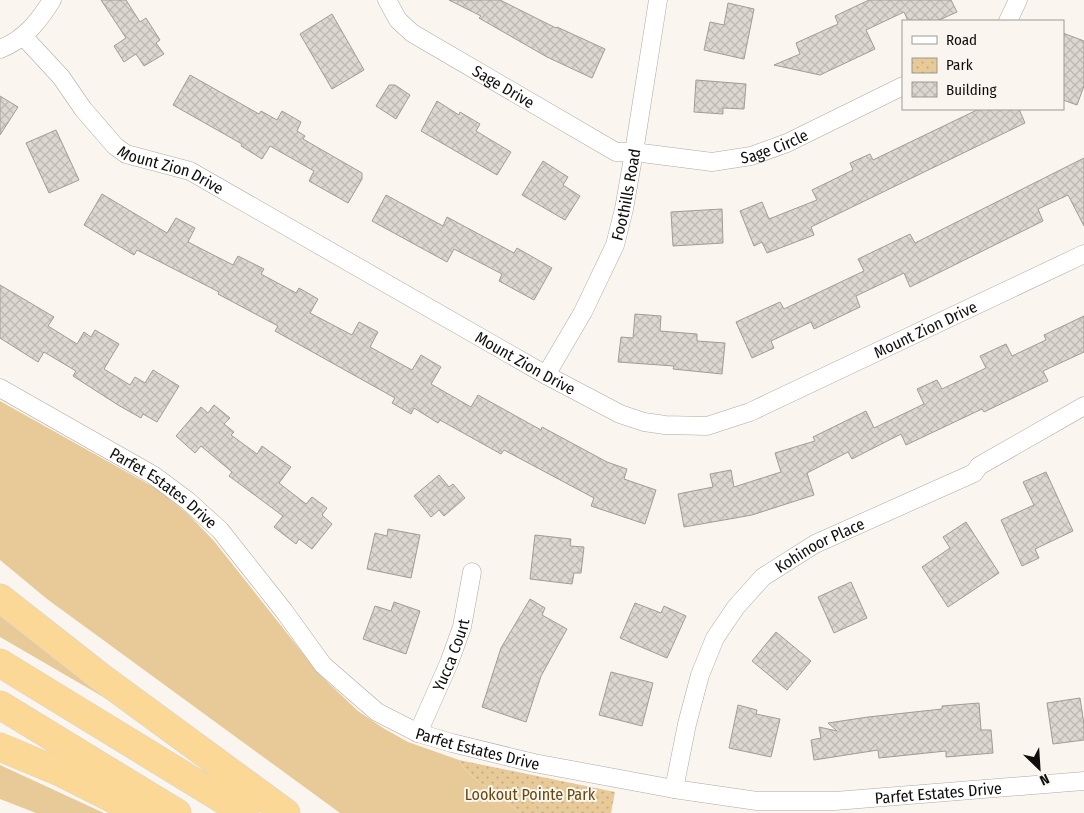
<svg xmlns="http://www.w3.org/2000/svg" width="1084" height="813" viewBox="0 0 1084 813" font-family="'Fira Sans Condensed',sans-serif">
<defs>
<pattern id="park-dots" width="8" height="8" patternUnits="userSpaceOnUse" patternTransform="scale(1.25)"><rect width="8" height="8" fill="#e7ca97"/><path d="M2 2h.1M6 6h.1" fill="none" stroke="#c5ac81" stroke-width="1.8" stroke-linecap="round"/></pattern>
<pattern id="building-cross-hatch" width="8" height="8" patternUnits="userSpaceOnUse" patternTransform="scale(1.25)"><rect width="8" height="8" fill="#dcd8d1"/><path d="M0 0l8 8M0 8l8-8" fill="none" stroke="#bcb8b2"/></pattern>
</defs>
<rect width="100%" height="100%" fill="#faf6ef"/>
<path fill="#e7ca97" d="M0 401 157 489 188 514 214 541 320 675 358 711 383 728 408 742 459 760 464 768 475 779 521 813H340L47 599 0 560Z
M0 606 167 734 0 637Z
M0 765 104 813H36L0 799Z"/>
<path fill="url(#park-dots)" d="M459 760 615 792 611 813H521L475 779 464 768Z"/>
<path fill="url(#building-cross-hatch)" stroke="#a19d96" d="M101 0H126L140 22 146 18 160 40 156 43 164 54 144 66 136 54 124 62 114 46 126 38Z
M449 0H500L556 28 557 27 605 49 592 78 547 57 479 18 481 16Z
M869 0H951L957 12 937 21H908L904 12 866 30 875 49 820 75 774 65 800 54 796 43 838 24 835 16Z
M728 3 754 9 744 59 704 50 710 22 724 25Z
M332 14 364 70 332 89 300 34Z
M1063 33 1084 41V86L1077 105 1063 100Z
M190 75 259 114 261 111 277 120 282 111 301 122 297 131 305 136 303 139 362 173V179L348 203 309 181 314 171 270 146 262 159 241 146 242 144 173 105Z
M696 80 746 84 744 109 723 108V114L694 112Z
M389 85H395L410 95 396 119 376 106Z
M0 96 18 107 0 135Z
M437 101 459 115 460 112 480 124 476 131 511 152 497 175 421 131Z
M979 109H1019L1025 123 811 227 814 235 767 253 762 242 754 246 740 211 762 202 769 219 817 200 812 190 853 170 850 163 870 154 873 160Z
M56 130 79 180 49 193 26 143Z
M1084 158V226L1068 195 1038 209 1043 221 910 287 904 273 856 296 860 307 814 329 811 322 771 341 774 348 752 358 736 322 780 302 784 309 864 271 858 259 910 234 915 243Z
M543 161 568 177 563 185 580 196 565 220 522 195Z
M102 194 167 233 176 218 195 228 188 242 233 265 238 256 264 269 261 274 296 293 299 288 318 299 310 313 352 335 359 322 378 332 370 347 412 370 421 355 441 367 431 384 471 407 478 395 541 430 542 427 607 462 627 469 624 479 656 490 645 524 591 506 594 498 504 450 501 454 440 420 438 423 414 408 411 414 392 403 395 398 275 331 278 326 218 294 219 292 137 250 134 255 84 225Z
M386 195 443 226 447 217 514 253 517 248 552 268 534 300 499 281 502 274 454 249 447 262 372 221Z
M722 209 723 243 673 246 671 212Z
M0 285 54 317 48 326 77 344 84 332 91 337 95 330 119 344 104 369 130 385 135 377 145 383 153 370 179 386 157 422 143 414 141 418 118 405 73 376 76 371 44 352 38 362 0 338Z
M635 314 661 316 660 331 697 334V341L725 343 722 374 673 369 674 366 618 362 621 337 633 338Z
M1084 316V352L1043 371 1048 381 984 412 982 409 906 445 901 434 852 459 848 452 807 473 814 495 752 515 684 527 678 494 713 487 710 474 731 470 734 487 781 472 775 453 815 441 813 437 866 411 874 428 924 404 917 389 937 380 942 389 986 368 980 356 1006 344 1012 356 1046 340 1044 335Z
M214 405 230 418 224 424 234 432 231 435 257 454 262 446 291 467 279 483 306 504 312 497 327 508 322 515 332 524 312 549 299 539 296 544 274 527 283 516 229 476 232 472 201 446 195 453 176 436 201 407 208 413Z
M1046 472 1073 531 1035 549 1039 558 1022 566 1001 520 1034 505 1023 482Z
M439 475 449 487 453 484 465 498 444 516 439 510 431 517 414 496Z
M966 522 999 573 948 607 922 567 950 548 943 537Z
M388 529 420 535 411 578 367 569 375 533 387 536Z
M535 535 571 539 570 546 584 547 581 573H574L572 584 530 579Z
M851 582 867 618 834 633 818 597Z
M530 599 545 608 542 615 567 629 541 676 526 722 482 707 501 648Z
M394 602 420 611 406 654 363 639 375 606 391 611Z
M635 603 661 613 664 606 686 616 667 658 620 638Z
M776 632 811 661 787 690 752 661Z
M611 672 653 683 642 726 599 715Z
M1080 698 1084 724V740L1053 744 1047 703Z
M979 703 981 730H991L993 753 946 757V751L879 758 878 750 814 760 811 740 821 738 819 727 837 731 828 723 868 717 942 709V706Z
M738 705 757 710 756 714 780 719 771 757 729 748Z"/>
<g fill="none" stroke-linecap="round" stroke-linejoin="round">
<g stroke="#aeaaa3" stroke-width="19">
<g id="minor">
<path id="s1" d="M387 0 398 20 412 33 616 152H634L712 162 751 156 787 143 903 86"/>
<path d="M1008 21 1018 0"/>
<path id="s2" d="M23 36 61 77 83 109 115 146 126 154 190 171 546 375 620 414 644 422 665 425 707 426 750 412 1084 254"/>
<path d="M0 49C24 40 39 21 52 0"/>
<path id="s3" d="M546 375 583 312 615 245 624 209 634 152 658 0"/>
<path id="s4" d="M0 388 153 475 188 501 220 530 284 611 323 665 377 712 418 733 452 743 534 763 674 789 757 801H835L1084 781"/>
<path id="s5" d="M418 733 449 663 462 627 472 572"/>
<path id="s6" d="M674 789 687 724 700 675 715 638 736 607 763 577 815 544 974 473 979 466 1084 406"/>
</g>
</g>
<g stroke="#d4d4d3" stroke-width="29">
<path id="trunk" d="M0 598 102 678 286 813
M0 663 245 813
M0 705 177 813
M0 747 62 773 141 813"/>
</g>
<use href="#minor" stroke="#fff" stroke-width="18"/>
<use href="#trunk" stroke="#fcd896" stroke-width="28"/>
</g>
<g text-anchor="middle" stroke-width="4" stroke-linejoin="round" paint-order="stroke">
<g font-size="16" fill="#0f0e0c" stroke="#faf6ef">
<text dy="6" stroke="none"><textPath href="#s1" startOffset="148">Sage Drive</textPath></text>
<text dy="6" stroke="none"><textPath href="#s1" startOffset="439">Sage Circle</textPath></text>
<text dy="6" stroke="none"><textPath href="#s2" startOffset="205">Mount Zion Drive</textPath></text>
<text dy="6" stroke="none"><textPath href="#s3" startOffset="199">Foothills Road</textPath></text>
<text dy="6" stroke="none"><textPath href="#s2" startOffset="1045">Mount Zion Drive</textPath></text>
<text dy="6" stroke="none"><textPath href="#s2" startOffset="610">Mount Zion Drive</textPath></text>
<text dy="6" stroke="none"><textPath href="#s4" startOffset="192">Parfet Estates Drive</textPath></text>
<text dy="6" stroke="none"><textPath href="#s6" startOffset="300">Kohinoor Place</textPath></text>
<text dy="6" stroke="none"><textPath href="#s5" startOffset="85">Yucca Court</textPath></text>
<text dy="6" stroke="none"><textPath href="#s4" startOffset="612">Parfet Estates Drive</textPath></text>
<text dy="6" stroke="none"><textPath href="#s4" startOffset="1078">Parfet Estates Drive</textPath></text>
</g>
<g font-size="16" fill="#644a0f" stroke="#faf6ef">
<text x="530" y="800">Lookout Pointe Park</text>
</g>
</g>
<rect x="902" y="20" width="162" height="90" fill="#faf6ef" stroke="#9c9994"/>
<rect x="912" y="36" width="25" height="8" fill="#ffffff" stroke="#9c9994"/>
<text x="946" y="45" font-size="15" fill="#0f0e0c">Road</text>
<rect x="912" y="58" width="25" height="15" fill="url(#park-dots)" stroke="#9c9994"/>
<text x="946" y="70" font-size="15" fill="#0f0e0c">Park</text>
<rect x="912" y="82" width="25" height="15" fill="url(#building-cross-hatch)" stroke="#9c9994"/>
<text x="946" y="95" font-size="15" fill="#0f0e0c">Building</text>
<g transform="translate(1039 768) rotate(155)" stroke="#faf6ef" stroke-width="4" paint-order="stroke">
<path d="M0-4L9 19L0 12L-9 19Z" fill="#0f0e0c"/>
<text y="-8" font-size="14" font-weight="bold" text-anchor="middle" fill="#0f0e0c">N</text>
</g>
</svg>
